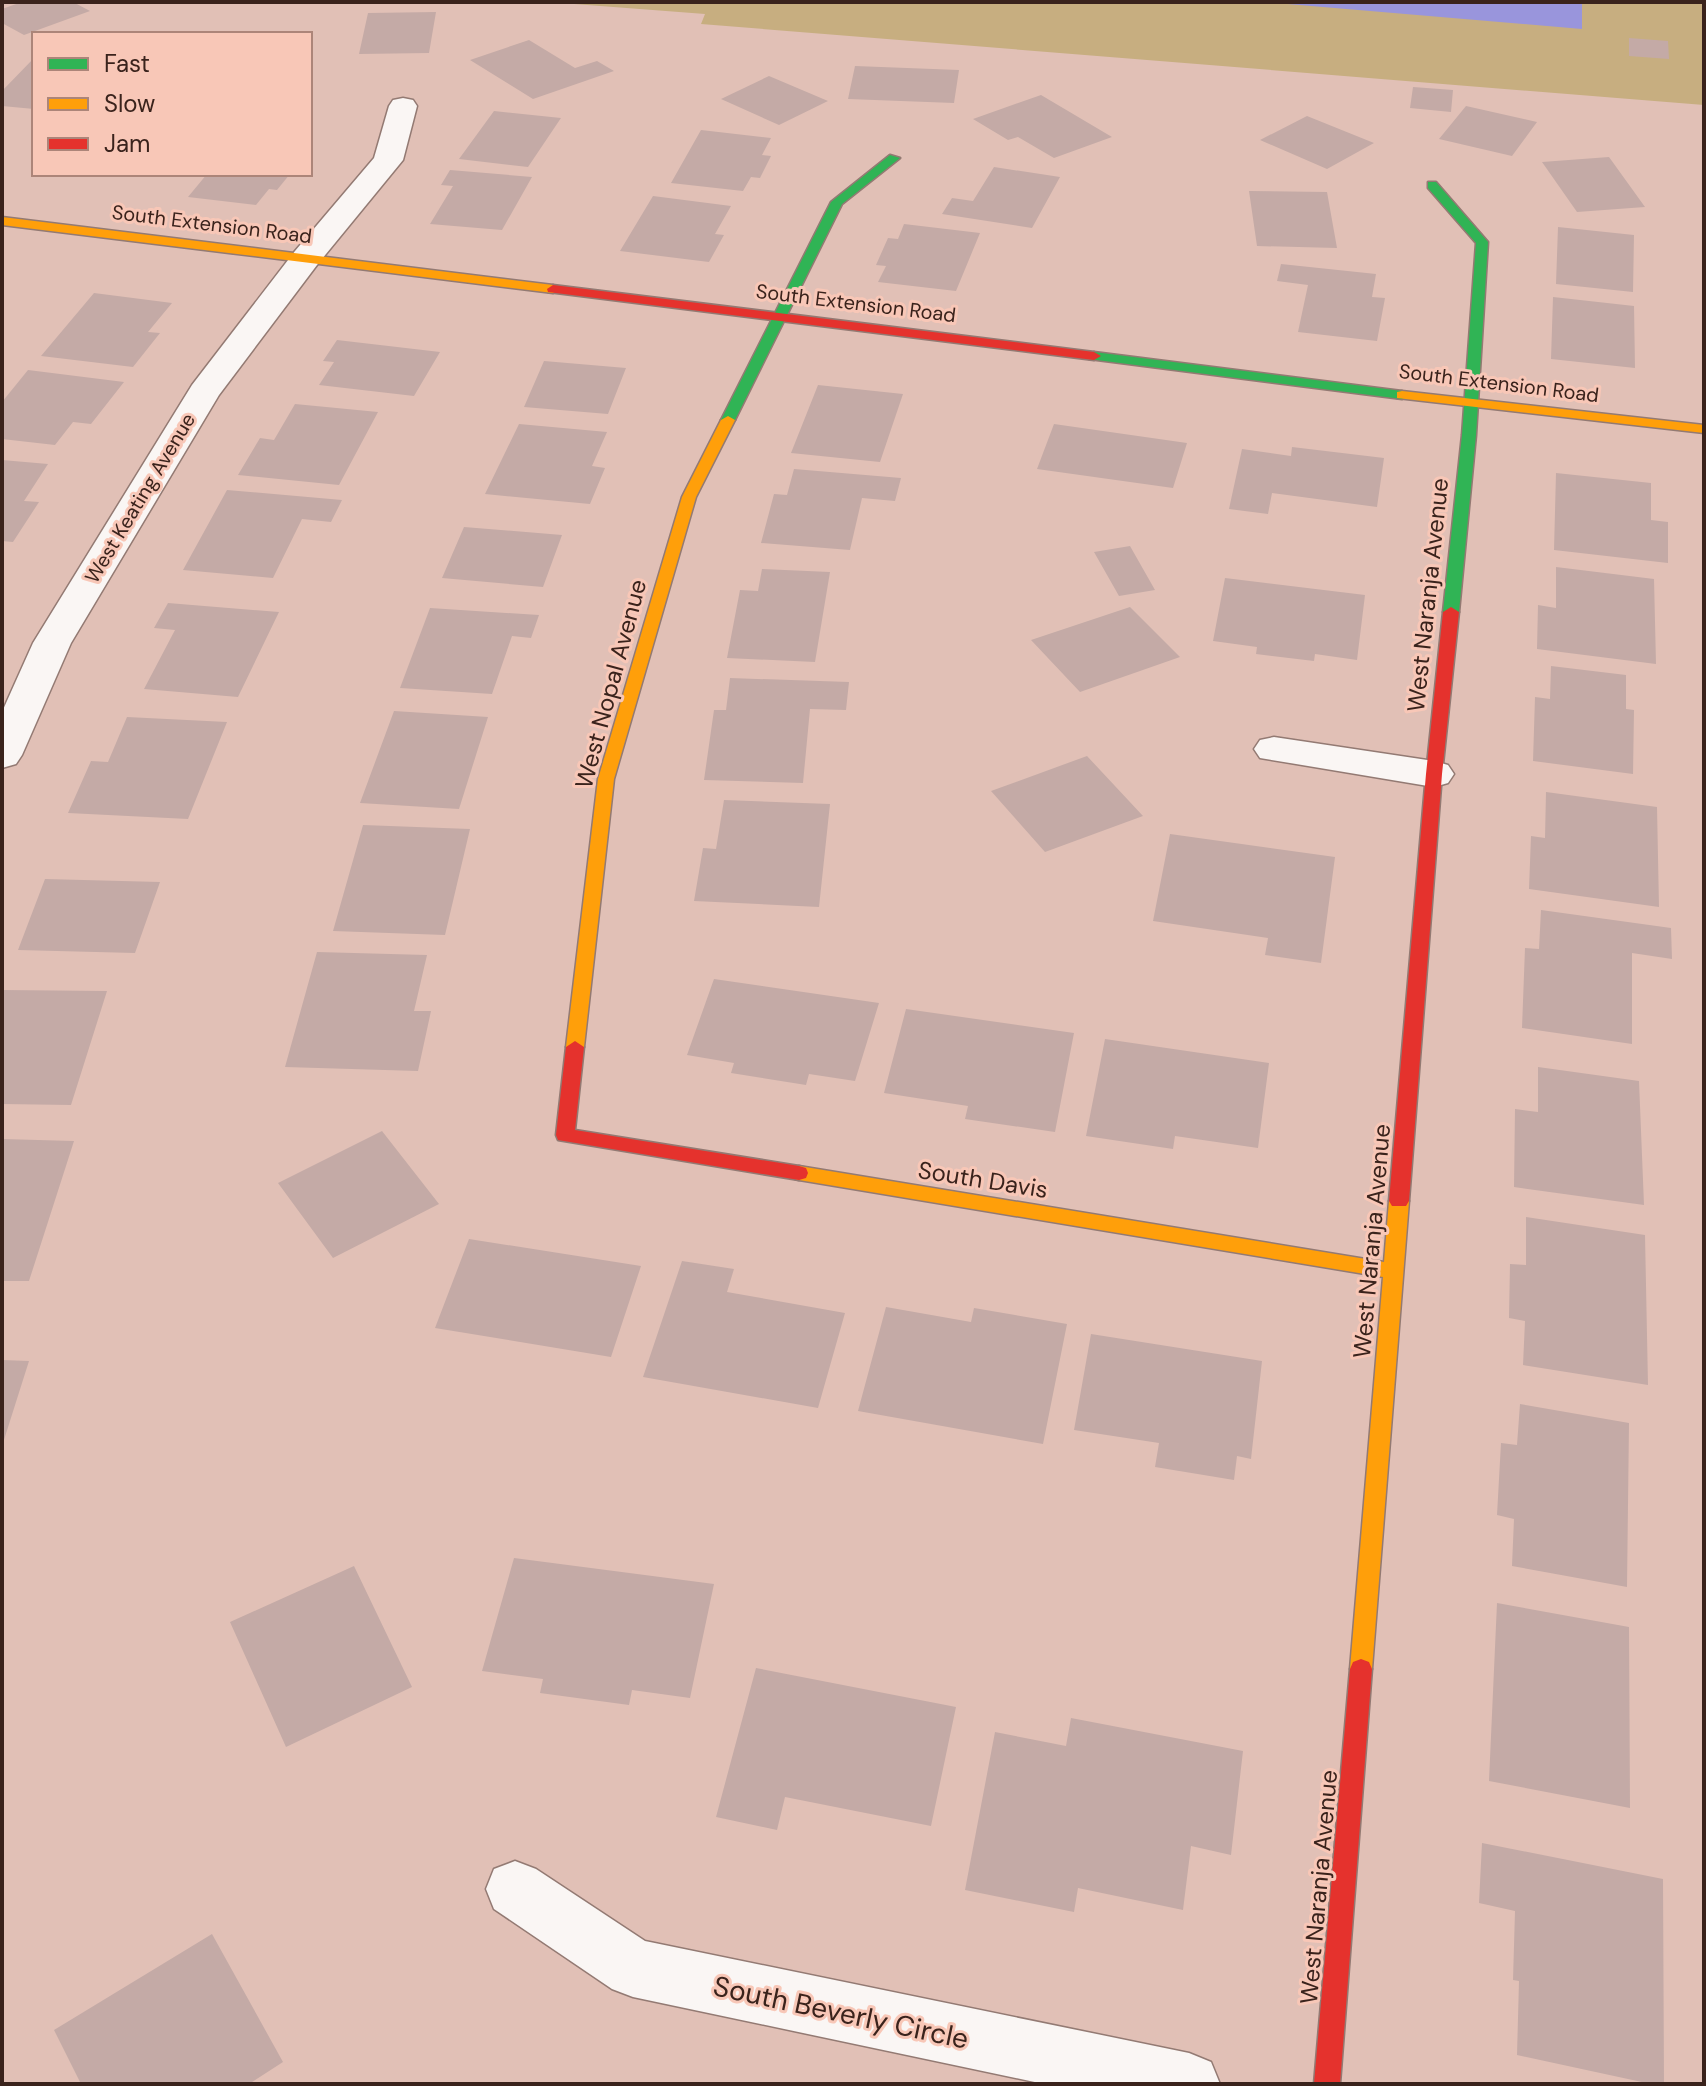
<svg xmlns="http://www.w3.org/2000/svg" width="1706" height="2086" viewBox="0 0 1706 2086" font-family="'DM Sans',sans-serif">
<rect width="100%" height="100%" fill="#e1c0b6"/>
<path fill="#c7ae80" d="M548 2H1704V105L701 24 705 14Z"/>
<path fill="#9995dc" d="M1263 2H1582V29Z"/>
<path fill="#c4aaa6" d="M22 2H73L90 11 24 35 2 23V9Z
M436 12 429 53 359 54 368 13Z
M1629 38 1668 41 1669 59 1629 56Z
M529 40 575 68 597 61 614 71 533 99 470 60Z
M34 58V109L2 106V91Z
M855 66 959 70 954 103 848 99Z
M769 76 828 101 779 125 721 99Z
M1413 87 1453 90 1451 112 1410 108Z
M1041 95 1112 137 1054 158 1018 137 1008 140 973 119Z
M1466 106 1537 122 1512 156 1439 139Z
M494 111 561 118 528 167 459 159Z
M1307 116 1374 143 1327 169 1260 140Z
M701 130 771 138 762 155 771 156 760 178 751 177 743 191 671 183Z
M1609 157 1645 207 1577 212 1542 162Z
M994 167 1060 177 1032 228 942 214 952 198 973 201Z
M450 170 532 177 502 230 430 224 453 186 441 185Z
M207 174H290L277 190 269 189 256 205 188 197Z
M1249 191 1327 192 1337 248 1257 246Z
M653 196 731 206 715 234 724 235 709 262 620 251Z
M904 224 980 233 956 291 878 282 886 266 876 265 888 238 898 239Z
M1558 227 1634 235 1633 292 1556 284Z
M1281 264 1376 274 1372 297 1385 298 1377 341 1298 332 1308 285 1277 281Z
M94 293 172 303 148 332 160 333 133 367 41 356Z
M1553 297 1634 306 1635 368 1551 359Z
M337 340 440 352 414 396 319 385 334 362 323 361Z
M544 361 626 368 608 414 524 407Z
M28 370 124 382 91 424 73 422 55 445 2 439V402Z
M818 385 903 394 880 462 791 453Z
M295 404 378 412 339 485 238 475 260 438 274 440Z
M519 424 607 432 592 466 605 468 590 504 485 494Z
M1054 424 1187 443 1173 488 1037 469Z
M1292 447 1384 458 1377 507 1272 493 1268 514 1229 509 1242 449 1291 456Z
M2 460 48 464 24 501 39 502 13 542 2 541Z
M794 469 901 478 895 501 862 498 850 550 761 543 774 494 787 495Z
M1556 473 1651 483V520L1668 522V563L1554 550Z
M227 490 342 500 331 522 302 519 273 578 183 570Z
M464 527 562 535 543 587 442 578Z
M1130 546 1155 590 1119 596 1094 552Z
M1556 567 1654 579 1656 664 1537 649 1538 605 1556 608Z
M762 569 830 572 815 662 727 658 740 590 758 591Z
M1225 578 1365 595 1357 660 1315 654 1314 661 1256 654 1257 647 1213 641Z
M168 603 279 612 238 697 144 689 175 630 154 628Z
M1130 607 1180 657 1080 692 1031 640Z
M430 608 539 615 531 638 512 636 492 694 400 688Z
M1551 666 1626 675V709L1634 710 1633 774 1533 761 1535 697 1550 699Z
M730 678 849 682 846 710 810 709 803 783 704 780 714 710H726Z
M394 711 488 717 459 809 360 803Z
M127 717 227 722 188 819 68 813 91 761 108 762Z
M1087 756 1143 816 1045 852 991 791Z
M1546 792 1657 807 1659 907 1529 889 1531 836 1545 838Z
M724 800 830 804 819 907 694 901 703 848 716 849Z
M363 825 470 829 445 935 333 931Z
M1170 834 1335 857 1321 963 1265 955 1268 938 1153 921Z
M45 879 160 882 135 953 18 950Z
M1541 910 1671 928 1672 959 1632 953V1044L1522 1028 1525 948 1539 949Z
M317 952 427 955 414 1011H431L418 1071 285 1067Z
M714 979 879 1003 855 1081 809 1074 806 1085 731 1073 734 1063 687 1055Z
M2 990 107 991 71 1105 2 1104Z
M906 1009 1074 1033 1055 1132 965 1119 968 1106 884 1093Z
M1105 1039 1269 1063 1258 1148 1175 1136 1173 1149 1086 1136Z
M1538 1067 1639 1081 1644 1205 1514 1187 1515 1109 1538 1112Z
M382 1131 439 1204 333 1258 278 1183Z
M2 1139 74 1141 29 1281H2Z
M1526 1217 1645 1235 1648 1385 1523 1365 1525 1321 1509 1318 1510 1264 1526 1265Z
M469 1239 641 1266 611 1357 435 1328Z
M682 1261 734 1269 727 1292 845 1313 818 1408 643 1377Z
M886 1307 971 1322 974 1308 1067 1324 1043 1444 858 1411Z
M1091 1334 1262 1361 1251 1459 1237 1456 1234 1480 1155 1467 1159 1443 1074 1430Z
M2 1360 29 1361 3 1443H2Z
M1520 1404 1629 1423 1627 1587 1512 1566 1514 1519 1497 1515 1501 1443 1517 1445Z
M514 1558 714 1584 690 1698 632 1690 629 1705 540 1693 543 1679 482 1671Z
M354 1566 412 1687 286 1747 230 1622Z
M1497 1603 1629 1627 1630 1808 1489 1781Z
M756 1668 956 1707 931 1826 785 1797 777 1830 716 1817Z
M1071 1718 1243 1751 1231 1855 1191 1846 1183 1910 1078 1888 1074 1912 965 1890 995 1732 1066 1746Z
M1482 1843 1663 1879 1664 2084H1651L1517 2055 1519 1981 1513 1980 1515 1911 1479 1903Z
M212 1934 283 2062 249 2084H81L54 2030Z"/>
<g fill="none" stroke-linecap="round" stroke-linejoin="round">
<g stroke="#937a73" stroke-width="3">
<path id="street" d="M403 98 413 100 417 106 403 160 317 265 219 395 71 643 22 755 16 764 2 768V712L33 643 192 385 295 251 374 158 389 106 393 100Z
M1274 737 1434 761 1448 765 1454 774 1448 783 1434 787 1260 758 1254 749 1260 740Z
M515 1861 536 1869 645 1941 1189 2053 1211 2062 1220 2084H1044L633 1997 612 1989 494 1909 486 1889 494 1869Z"/>
</g>
<g stroke="#937a73" stroke-width="3">
<path id="fast" d="M890 155 900 158 842 204 735 420 728 424 723 423 721 420 831 202Z
M1428 182H1436L1488 242 1476 435 1459 612 1451 617 1443 612 1462 435 1476 243 1428 188Z
M1094 352 1402 391 1409 395 1402 399 1089 359 1087 356Z"/>
</g>
<g stroke="#937a73" stroke-width="3">
<path id="slow" d="M2 217 553 285 559 289 553 293 2 225Z
M1402 391 1704 425V433L1397 398V392Z
M728 416 735 420 696 497 614 779 584 1047 575 1053 566 1047 598 779 682 497 721 420Z
M799 1166 1384 1262 1389 1201 1392 1196H1406L1409 1201 1372 1669 1369 1676 1361 1679 1353 1676 1350 1669 1383 1277 799 1180 792 1178 790 1173 792 1168Z"/>
</g>
<g stroke="#937a73" stroke-width="3">
<path id="jam" d="M553 285 1094 352 1101 356 1094 360 548 292 547 289Z
M1451 607 1459 612 1442 774 1409 1201 1406 1206H1392L1389 1201 1426 774 1443 612Z
M575 1041 584 1047 575 1130 799 1166 806 1168 808 1173 806 1178 799 1180 558 1140 556 1135 566 1047Z
M1361 1659 1369 1662 1372 1669 1340 2084H1314L1350 1669 1353 1662Z"/>
</g>
<use href="#street" fill="#faf6f4" fill-rule="evenodd"/>
<use href="#fast" fill="#30b455" fill-rule="evenodd"/>
<use href="#slow" fill="#ff9f0a" fill-rule="evenodd"/>
<use href="#jam" fill="#e5322d" fill-rule="evenodd"/>
</g>
<g text-anchor="middle" stroke-width="6" stroke-linejoin="round" paint-order="stroke">
<g font-size="20" fill="#3a231c" stroke="#f8c7b7">
<text transform="translate(212 224) rotate(7)" y="7">South Extension Road</text>
<text transform="translate(856 303) rotate(7)" y="7">South Extension Road</text>
<text transform="translate(1499 383) rotate(7)" y="7">South Extension Road</text>
<text transform="translate(140 498) rotate(-59)" y="7">West Keating Avenue</text>
</g>
<g font-size="24" fill="#3a231c" stroke="#f8c7b7">
<text transform="translate(1428 595) rotate(-84)" y="8">West Naranja Avenue</text>
<text transform="translate(611 684) rotate(-75)" y="8">West Nopal Avenue</text>
<text transform="translate(983 1180) rotate(9)" y="8">South Davis</text>
<text transform="translate(1372 1241) rotate(-85)" y="8">West Naranja Avenue</text>
<text transform="translate(1319 1887) rotate(-85)" y="8">West Naranja Avenue</text>
</g>
<g font-size="28" fill="#3a231c" stroke="#f8c7b7">
<text transform="translate(841 2012) rotate(12)" y="10">South Beverly Circle</text>
</g>
</g>
<rect width="1706" height="2086" fill="none" stroke="#3a231c" stroke-width="8"/>
<rect x="32" y="32" width="280" height="144" fill="#f8c7b7" stroke="#ac8579" stroke-width="2"/>
<rect x="48" y="58" width="40" height="12" fill="#30b455" stroke="#ac8579" stroke-width="2"/>
<text x="104" y="72" font-size="24" fill="#3a231c">Fast</text>
<rect x="48" y="98" width="40" height="12" fill="#ff9f0a" stroke="#ac8579" stroke-width="2"/>
<text x="104" y="112" font-size="24" fill="#3a231c">Slow</text>
<rect x="48" y="138" width="40" height="12" fill="#e5322d" stroke="#ac8579" stroke-width="2"/>
<text x="104" y="152" font-size="24" fill="#3a231c">Jam</text>
</svg>
